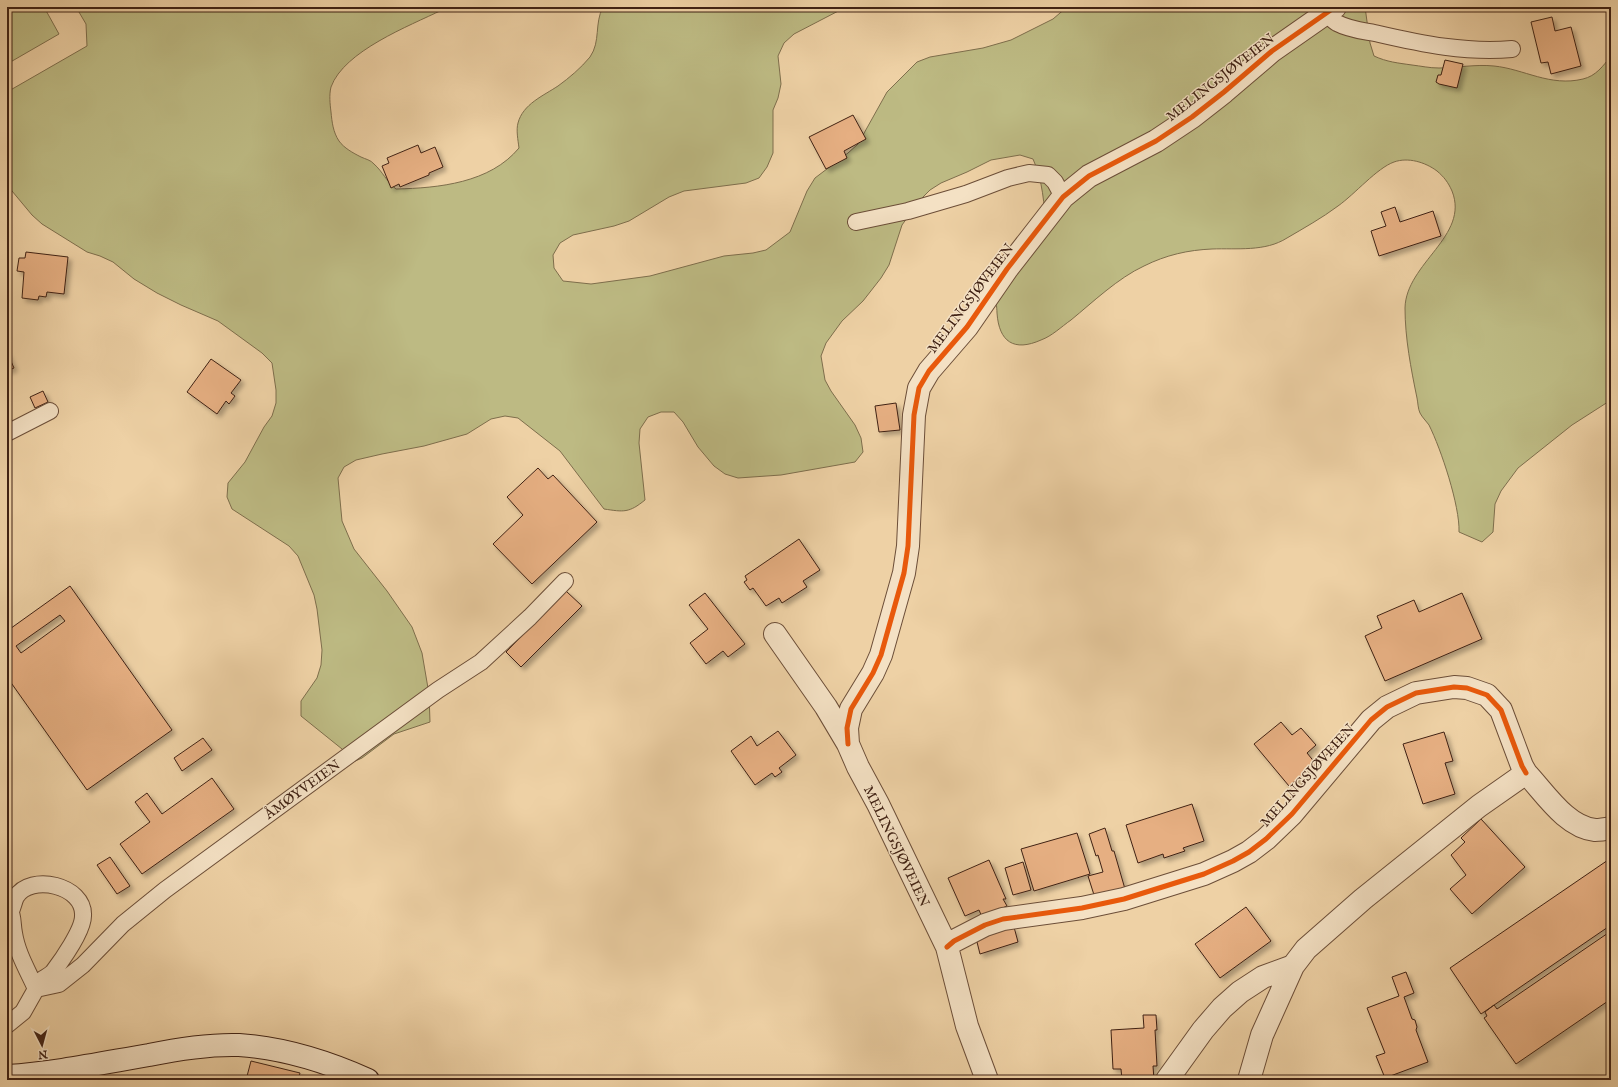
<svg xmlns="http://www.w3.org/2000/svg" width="1618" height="1087" viewBox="0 0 1618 1087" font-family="'IM FELL English',serif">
<defs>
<filter id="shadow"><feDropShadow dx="3.5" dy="3.5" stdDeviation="2" flood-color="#0004"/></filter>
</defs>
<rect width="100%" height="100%" fill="#eed1a5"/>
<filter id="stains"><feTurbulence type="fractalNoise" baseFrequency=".005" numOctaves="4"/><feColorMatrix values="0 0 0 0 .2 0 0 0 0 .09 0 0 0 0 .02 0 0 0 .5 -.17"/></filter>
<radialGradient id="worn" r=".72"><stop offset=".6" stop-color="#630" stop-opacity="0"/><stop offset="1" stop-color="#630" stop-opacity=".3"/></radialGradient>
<path fill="#bdba83" stroke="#7e6e4c" d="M7 7H44L59 34 7 64Z
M76 7H452L442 10C409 26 344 51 331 87 329 95 330 104 331 112 332 122 333 132 339 141 344 148 353 153 361 157 365 159 371 160 374 164 383 172 386 181 396 189 439 188 490 183 519 148 518 140 516 130 518 123 523 104 543 96 558 86 569 78 581 68 590 57 601 41 594 24 603 7H846L794 34 784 43 778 56 781 84 778 98 773 110V153L767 167 759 178 746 183 684 191 669 197 629 221 614 226 573 235 560 243 553 255 554 268 563 281 591 284 650 276 724 256 753 253 766 250 790 232 807 191 815 178 848 153 858 144 887 92 917 62 930 57 983 48 1011 40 1053 19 1067 7H1365L1370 43 1374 56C1387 62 1398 63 1412 65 1421 66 1429 68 1439 68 1457 68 1475 64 1494 66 1524 69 1550 87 1583 79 1596 76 1603 66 1611 56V400L1572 425 1518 468 1501 491 1495 504 1493 532 1482 542 1459 532C1460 506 1441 449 1429 425 1426 421 1422 417 1420 413 1418 409 1418 403 1417 398 1411 369 1405 338 1405 308 1406 263 1470 236 1452 191 1448 182 1444 177 1437 171 1425 162 1408 157 1394 162 1377 168 1355 194 1338 206 1322 218 1304 228 1287 238 1265 252 1237 248 1212 249 1188 250 1166 255 1144 266 1118 278 1093 302 1071 320 1061 327 1052 336 1041 340 1014 352 999 342 997 313 997 307 995 299 998 294 1002 286 1008 280 1013 273 1024 258 1035 243 1046 228 1044 204 1043 181 1033 159L1020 155 991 160 967 172 941 183 930 190 920 200 902 225 889 265 881 278 863 301 842 321 826 343 821 356 825 380 831 391 855 425 861 438 863 452 855 462 781 475 738 478 725 474 714 466 698 447 683 422 674 412H661L648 417 640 429 639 443 645 500C629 513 624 512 604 509L560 451 518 418 505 416 491 419 467 434 424 446 382 454 356 460 344 467 338 478 342 521 354 549 387 591 412 627 422 653 429 694 430 722 394 734 362 758 353 762 342 749 301 716V701L317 678 321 665 322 650 317 609 314 595 298 556 289 546 232 509 227 497 228 483 245 462 264 427 272 416 276 403V390L272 363 262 353 218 321 181 305 157 293 134 279 113 262 100 256 87 252 42 224 32 215 7 185V92L87 46 86 24Z"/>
<path fill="#e6af82" stroke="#402214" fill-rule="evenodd" filter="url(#shadow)" d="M1552 17 1555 31 1571 27 1581 66 1551 74 1548 62 1541 63 1531 22Z
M1445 60 1463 64 1457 88 1439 84 1436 82 1438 75H1441Z
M853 115 866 139 844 151 847 158 826 169 809 137Z
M418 145 421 153 435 147 443 167 429 173V175L400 187 399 184 391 188 382 166 389 163 387 158Z
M1395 207 1400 222 1433 211 1441 236 1379 256 1371 231 1386 226 1381 212Z
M26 252 68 257 64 294 47 292 46 297 39 296 38 300 22 298 24 272 17 271 19 258H25Z
M7 352 14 368 7 371Z
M211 359 241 380 231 393 235 396 229 404 226 401 217 414 187 392Z
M43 391 48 402 35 408 30 397Z
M896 403 900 430 879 432 875 406Z
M538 468 548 479 553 475 597 522 532 584 493 544 523 515 507 497Z
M799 539 820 570 803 581 807 587 782 603 779 598 766 606 753 588 750 590 744 582 747 580 745 576Z
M70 586 172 730 87 790 7 677V631ZM60 615 65 621 21 653 16 646Z
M566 591 582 606 521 667 506 652Z
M705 593 745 644 728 657 723 651 706 664 690 643 708 629 689 605Z
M1462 593 1482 639 1385 681 1365 636 1382 628 1377 616 1414 600 1419 612Z
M1281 722 1292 735 1301 728 1316 745 1307 753 1316 764 1289 786 1254 744Z
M778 731 796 755 779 768 782 772 775 777 772 773 755 785 731 751 751 736 757 746Z
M1444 732 1453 761 1445 763 1455 794 1423 804 1403 744Z
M203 738 212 750 182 771 174 758Z
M212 778 234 809 142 874 120 844 150 822 135 802 147 793 162 814Z
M1192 804 1204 841 1183 848 1185 851 1164 858 1163 854 1138 863 1126 825Z
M1481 819 1525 867 1472 914 1450 889 1466 875 1451 855 1465 842 1461 838Z
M1105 828 1112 851H1114L1125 889 1095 898 1088 876 1103 872 1098 855 1096 856 1089 834Z
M1077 833 1090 874 1034 891 1021 849Z
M110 857 130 886 117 894 97 865Z
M1611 858V925L1481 1014 1450 968Z
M989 860 1006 899H1003L1007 906 982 917 979 910 965 916 948 878Z
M1023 862 1031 890 1013 895 1005 868Z
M1246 907 1271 941 1220 978 1195 944Z
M1014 927 1018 942 980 954 976 938Z
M1611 931V999L1516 1064 1484 1018 1487 1016 1485 1012 1494 1005 1497 1009Z
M1406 972 1414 993 1404 997 1412 1019 1415 1020 1417 1027 1416 1030 1428 1062 1385 1078 1376 1056 1385 1053 1367 1008 1399 996 1392 977Z
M1143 1015H1156L1157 1030H1155L1157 1066H1153L1154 1080H1122L1121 1069H1113L1111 1030 1144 1028Z
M251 1061 300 1073 298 1080H246Z
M889 1076 890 1080H875Z"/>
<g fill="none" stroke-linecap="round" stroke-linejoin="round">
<g stroke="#6c4e38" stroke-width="18">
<path id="lane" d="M1326 13C1329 16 1333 21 1337 23 1350 30 1365 31 1379 34 1422 44 1467 53 1512 49
M856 222 908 211 966 194 1008 178 1029 173 1048 175 1055 182 1063 197
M7 433 50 411
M7 907C14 914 12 924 14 933 17 953 28 971 36 989L23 1012 7 1025
M11 911C13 907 14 901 16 897 30 873 85 885 83 916 83 930 62 960 53 972 50 975 46 977 43 979 41 982 38 986 36 989
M36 989 59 984 83 965 123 924 165 890 438 690 481 662 530 617 565 581"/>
</g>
<g stroke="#6c4e38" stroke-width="24">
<path id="street" d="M775 634 826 707 848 744 858 767 878 804 947 947 967 1026 987 1080
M848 744 847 728 851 709 873 673 881 655 904 573 908 546 914 415 919 388 929 371 967 327 1007 269 1063 197 1089 176 1156 141 1192 117 1224 92 1272 51 1335 7
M947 947 954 941 985 925 1003 919 1082 908 1124 899 1204 874 1233 861 1249 852 1266 839 1292 814 1371 720 1387 707 1416 693 1454 687 1467 688 1487 695 1501 710 1522 766 1526 773
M1167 1080 1203 1030 1222 1008 1240 992 1263 977 1293 966
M1249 1080 1262 1035 1293 966 1306 949 1363 899 1479 806 1526 773C1545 793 1566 827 1595 830 1600 830 1606 829 1611 828"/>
</g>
<g stroke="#402214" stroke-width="24">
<path id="secondary" d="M7 1076C55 1073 102 1063 149 1055 178 1049 209 1044 239 1045 284 1048 328 1062 368 1080"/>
</g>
<use href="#lane" stroke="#f4e1c4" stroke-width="16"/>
<use href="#street" stroke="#f4e1c4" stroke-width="22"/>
<use href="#secondary" stroke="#f4e1c4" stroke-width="22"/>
<g stroke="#f4e1c4" stroke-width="8">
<path id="cycleway" d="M848 744 847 728 851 709 873 673 881 655 904 573 908 546 914 415 919 388 929 371 967 327 1007 269 1063 197 1089 176 1156 141 1192 117 1224 92 1272 51 1335 7
M947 947 954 941 985 925 1003 919 1082 908 1124 899 1204 874 1233 861 1249 852 1266 839 1292 814 1371 720 1387 707 1416 693 1454 687 1467 688 1487 695 1501 710 1522 766 1526 773"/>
</g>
<use href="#cycleway" stroke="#e8590c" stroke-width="5"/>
</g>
<g text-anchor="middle" stroke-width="3" stroke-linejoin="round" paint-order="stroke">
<g font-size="14" fill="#402214" stroke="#f4e1c4">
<text transform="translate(1220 77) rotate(-38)" y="5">MELINGSJØVEIEN</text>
<text transform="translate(970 298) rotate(-53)" y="5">MELINGSJØVEIEN</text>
<text transform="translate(1307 775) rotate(-48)" y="5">MELINGSJØVEIEN</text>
<text transform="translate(302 789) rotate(-36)" y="5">ÅMØYVEIEN</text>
<text transform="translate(897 846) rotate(64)" y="5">MELINGSJØVEIEN</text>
</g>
</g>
<rect width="1618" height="1087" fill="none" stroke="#eed1a5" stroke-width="24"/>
<rect x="8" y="8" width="1602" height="1071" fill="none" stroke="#402214" stroke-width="2"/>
<rect x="12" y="12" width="1594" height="1063" fill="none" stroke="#402214"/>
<g transform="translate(42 1045) rotate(174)" stroke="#f4e1c4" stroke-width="3" paint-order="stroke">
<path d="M0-3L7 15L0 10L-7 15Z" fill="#402214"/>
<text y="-6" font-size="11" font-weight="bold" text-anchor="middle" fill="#402214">N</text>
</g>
<rect width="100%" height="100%" filter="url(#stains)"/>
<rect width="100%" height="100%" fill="url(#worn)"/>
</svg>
